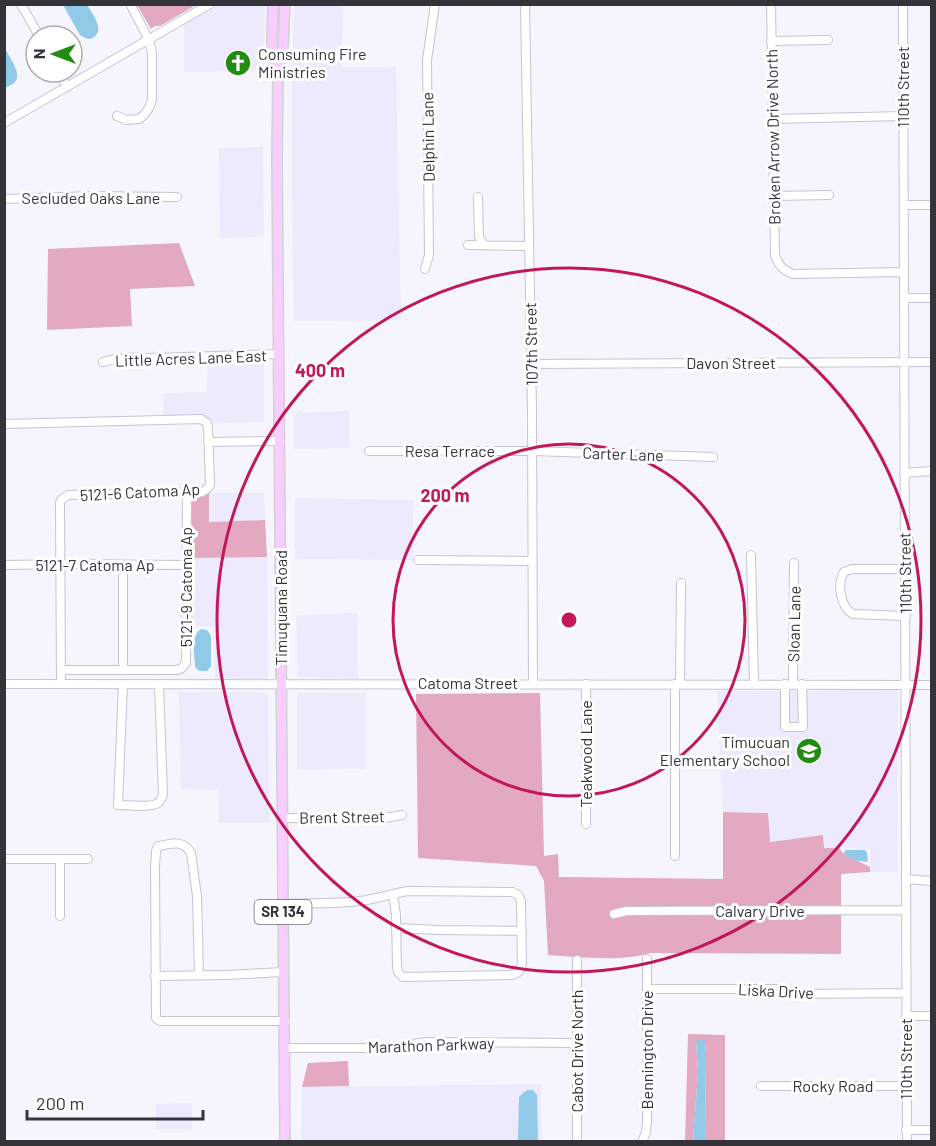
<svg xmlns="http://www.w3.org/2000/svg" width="936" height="1146" viewBox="0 0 936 1146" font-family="Barlow,sans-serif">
<rect width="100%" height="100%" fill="#f6f5fe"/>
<path fill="#eceafc" d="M219 5H265L264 71 184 72V24Z
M294 5H343L342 67H396L401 320 294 321 292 201V69Z
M263 147 264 237 220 238 219 148Z
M264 357V422L210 423 205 416 163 417 164 393 207 392 208 358Z
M349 411 350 448 294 449V413Z
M209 493H264L265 520 209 522Z
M295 498 413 500V560L295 559Z
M267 557 268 677 263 679 215 681 214 626H191L190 558Z
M357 613 358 679 298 677 296 615Z
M898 690V872H870V849L824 848 823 835 769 842 767 813 723 812 717 691Z
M179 692H257L268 694 269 823H219L218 790 181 789Z
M298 693H366V769L297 770V694Z
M541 1084 542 1141H301L302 1087Z
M192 1103V1129H156V1104Z"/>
<path fill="#e2a9c0" d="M137 5H196L160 26H155L151 29Z
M179 243 195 286 130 289 132 326 47 330 48 249Z
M209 493V522L265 520 267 557 190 558V496Z
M540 693 544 856 558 854 559 877 723 879V812L768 813 770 842 823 835 824 848H839L844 854 870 867V872L841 874V954L650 953C625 962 576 957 548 955L544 881 536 866 418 858 416 694Z
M688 1034 725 1035V1141H706L705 1053 706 1041H696L698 1072 693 1141 685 1142Z
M348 1061 349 1086 302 1087 308 1063Z"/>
<path fill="#90cae8" d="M63 5H87C92 13 105 29 94 37 89 41 85 38 80 35Z
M5 48C11 61 28 80 7 87L5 86Z
M201 629 207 630 211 636V666L207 671H199L195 667C195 656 190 636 201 629Z
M846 850H865L867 853 868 861 866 862 854 860 844 854V852Z
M700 1040 706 1041 705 1053 706 1141H693L698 1072 696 1041Z
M527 1090H533L537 1095 538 1141H518L519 1097Z"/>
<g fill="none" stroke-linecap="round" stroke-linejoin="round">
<g stroke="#c6c4d2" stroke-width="10">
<path id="minor" d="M21 4 39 36
M525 4 532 411 533 684
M771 4 775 255C778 265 783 270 793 274L904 272
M903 4 907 1142
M771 41 828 40
M59 72 67 87
M117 116 126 120 139 119 144 115 149 108 152 100V53L149 40 130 4
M772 119 903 116
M4 123 210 4
M774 196 829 195
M478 197 479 237 484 245
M4 199 92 196 177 197
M904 205H932
M468 245 529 246
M425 269 429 255 427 60 435 4
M904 298H932
M103 362C120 357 135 357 152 358L279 354
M531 364 932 362
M4 424 201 419 207 423 208 427 210 485 208 488 202 492 68 495 61 500 60 503 61 683
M208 442 280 441
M369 451H532L713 457
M904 473 932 471
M751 555 754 684
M418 560 532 561
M4 565 70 564 186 565
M123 565V670
M905 569H852L844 572C837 584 840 607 853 614L906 616
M61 670H177L182 668 186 663 187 492
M4 684 932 685
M123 684 118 805C126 805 151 808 158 803 161 801 161 798 163 795L159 684
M586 684V824
M675 684V856
M680 684 681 583
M785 684V727H803L802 684
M793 684 794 563
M282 818 379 819 402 815
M4 859H88
M906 879 932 881
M283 904C309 903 335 904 360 901 376 899 391 894 407 891L513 892 518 895 521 901 522 963C521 971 518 974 510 975L403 977 398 972 397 967 396 915 393 894
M614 914 627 911 906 910
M60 916V859
M396 928 438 930 522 931
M577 960V1142
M155 976 226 975 284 972
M199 976 197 896 191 853C182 839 172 844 158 846L156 851 155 868 156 1018 160 1021H285
M647 989H780L798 994 906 993
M906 1016H932
M284 1048H389L426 1042 577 1043
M761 1086H906
M906 1130H932
M642 1142 646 1132 647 1122V959"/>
</g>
<g stroke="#d2d2d3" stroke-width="12">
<path id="major" d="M273 4 272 46 277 71
M285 4 283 46 278 75 277 160 285 1142"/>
</g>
<use href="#minor" stroke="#fff" stroke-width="8"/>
<use href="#major" stroke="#f8cefe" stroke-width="9"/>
</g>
<g fill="none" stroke="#c2185b" stroke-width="3">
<circle cx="569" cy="620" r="176"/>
<circle cx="569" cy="620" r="352"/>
</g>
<defs>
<g id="church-disc" transform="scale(1.35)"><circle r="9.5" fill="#208d11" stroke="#fff"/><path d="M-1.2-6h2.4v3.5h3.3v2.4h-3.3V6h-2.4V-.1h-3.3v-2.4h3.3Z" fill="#fff"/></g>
<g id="school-disc" transform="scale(1.35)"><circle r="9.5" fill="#208d11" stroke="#fff"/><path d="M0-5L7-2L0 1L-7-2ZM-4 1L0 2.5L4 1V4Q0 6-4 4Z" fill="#fff"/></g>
</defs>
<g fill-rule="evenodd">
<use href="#church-disc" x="238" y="63"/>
<use href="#school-disc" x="809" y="751"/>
</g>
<g text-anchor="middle" stroke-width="6" stroke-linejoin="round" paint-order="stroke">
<rect fill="#fff" stroke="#717074" stroke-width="1.5" x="254.5" y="900" width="57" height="24" rx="4.5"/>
<g font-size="15" font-weight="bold" fill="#343339">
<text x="283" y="917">SR 134</text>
</g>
<g font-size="16" fill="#343339" stroke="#fff" text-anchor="start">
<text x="258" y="60">Consuming Fire<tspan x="258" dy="18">Ministries</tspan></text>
<text x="790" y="748" text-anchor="end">Timucuan<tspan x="790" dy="18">Elementary School</tspan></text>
</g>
<g font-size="16" fill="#343339" stroke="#fff">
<text transform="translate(903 87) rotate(-90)" y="6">110th Street</text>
<text transform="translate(428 137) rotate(-91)" y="6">Delphin Lane</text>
<text transform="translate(773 137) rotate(-91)" y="6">Broken Arrow Drive North</text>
<text x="91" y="204">Secluded Oaks Lane</text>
<text transform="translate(531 344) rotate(-91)" y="6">107th Street</text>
<text transform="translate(191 358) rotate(-2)" y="6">Little Acres Lane East</text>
<text x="731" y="369">Davon Street</text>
<text x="450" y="457">Resa Terrace</text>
<text transform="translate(623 454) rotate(2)" y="6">Carter Lane</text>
<text transform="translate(140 492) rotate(-3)" y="6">5121-6 Catoma Ap</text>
<text x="95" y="571">5121-7 Catoma Ap</text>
<text transform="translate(905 573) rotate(-91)" y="6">110th Street</text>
<text transform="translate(186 587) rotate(-90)" y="6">5121-9 Catoma Ap</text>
<text transform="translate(281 608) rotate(-90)" y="6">Timuquana Road</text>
<text transform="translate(794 624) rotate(-89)" y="6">Sloan Lane</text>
<text x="468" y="689">Catoma Street</text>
<text transform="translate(586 754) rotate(-90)" y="6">Teakwood Lane</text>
<text transform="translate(342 817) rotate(-1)" y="6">Brent Street</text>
<text x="760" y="917">Calvary Drive</text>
<text transform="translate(776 991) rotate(3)" y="6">Liska Drive</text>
<text transform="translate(431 1045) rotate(-2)" y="6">Marathon Parkway</text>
<text transform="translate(647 1050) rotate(-90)" y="6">Bennington Drive</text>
<text transform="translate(577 1051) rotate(-90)" y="6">Cabot Drive North</text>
<text transform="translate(906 1059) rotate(-90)" y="6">110th Street</text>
<text x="833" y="1092">Rocky Road</text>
</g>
</g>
<circle cx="569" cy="620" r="9" fill="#c2185b" stroke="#fff" stroke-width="3"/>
<g font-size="18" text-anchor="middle" font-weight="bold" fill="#c2185b" stroke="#fff" stroke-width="6" stroke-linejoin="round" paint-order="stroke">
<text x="320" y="377">400 m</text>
<text x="445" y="502">200 m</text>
</g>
<rect width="936" height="1146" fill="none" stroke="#343339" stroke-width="12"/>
<g transform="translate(54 54) rotate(270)"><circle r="28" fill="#ffffff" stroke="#aeadb0" stroke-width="1.5"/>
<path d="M0-4.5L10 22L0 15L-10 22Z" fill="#208d11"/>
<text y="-9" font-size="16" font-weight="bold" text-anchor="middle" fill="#343339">N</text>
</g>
<path d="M27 1110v9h176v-9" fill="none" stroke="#343339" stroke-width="3"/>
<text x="36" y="1110" font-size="18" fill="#343339" stroke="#ffffff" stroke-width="4.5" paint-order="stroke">200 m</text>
</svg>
